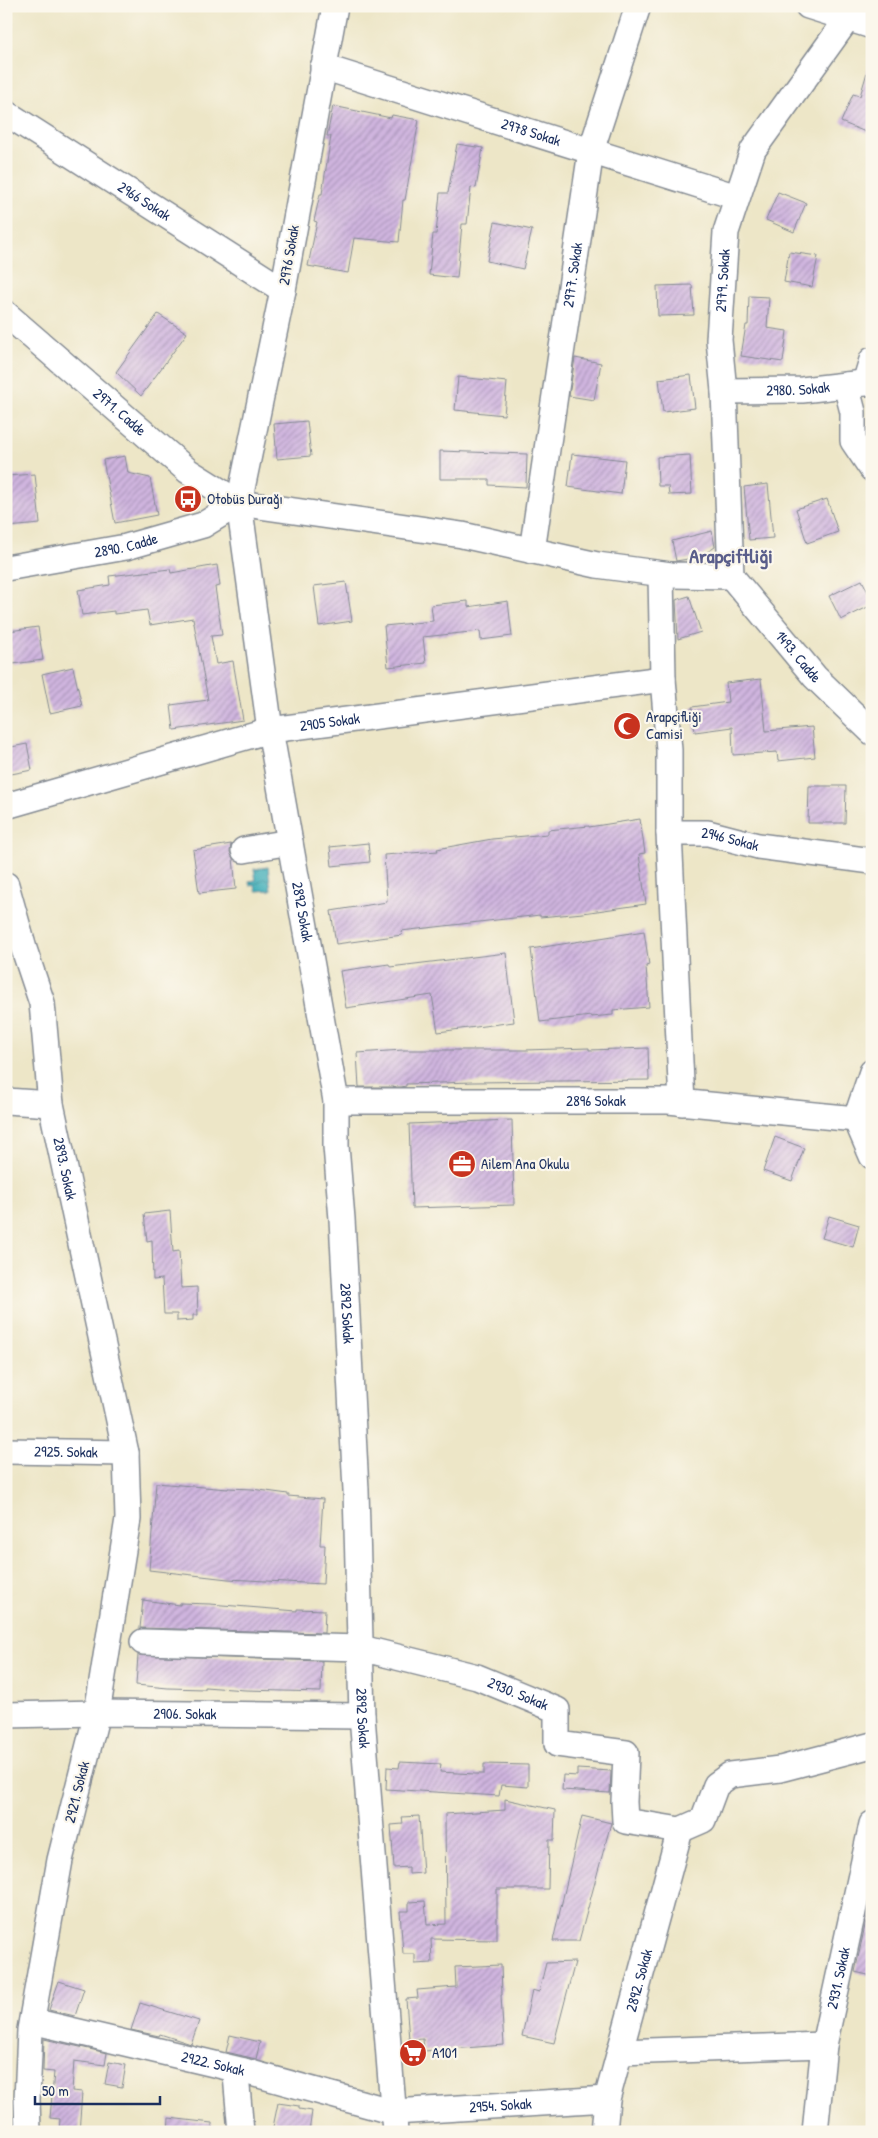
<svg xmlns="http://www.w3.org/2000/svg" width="878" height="2138" viewBox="0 0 878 2138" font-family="'Patrick Hand',sans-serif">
<defs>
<pattern id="water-waves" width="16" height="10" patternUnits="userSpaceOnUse" patternTransform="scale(1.25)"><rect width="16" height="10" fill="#3dadb8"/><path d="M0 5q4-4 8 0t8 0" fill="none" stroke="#328d99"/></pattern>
<pattern id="building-hatch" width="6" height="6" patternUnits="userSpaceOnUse" patternTransform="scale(1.25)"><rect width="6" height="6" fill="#d0b5df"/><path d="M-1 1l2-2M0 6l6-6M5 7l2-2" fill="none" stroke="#a894b8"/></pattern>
</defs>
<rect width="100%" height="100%" fill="#fbf7ec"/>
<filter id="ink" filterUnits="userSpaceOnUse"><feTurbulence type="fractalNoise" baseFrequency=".02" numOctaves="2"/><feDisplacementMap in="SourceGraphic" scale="10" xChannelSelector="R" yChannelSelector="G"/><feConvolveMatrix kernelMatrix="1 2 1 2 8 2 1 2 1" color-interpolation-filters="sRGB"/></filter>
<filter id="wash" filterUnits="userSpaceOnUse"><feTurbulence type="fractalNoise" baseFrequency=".0096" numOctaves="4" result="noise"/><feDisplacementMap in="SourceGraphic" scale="20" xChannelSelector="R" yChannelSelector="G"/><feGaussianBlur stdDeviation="1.12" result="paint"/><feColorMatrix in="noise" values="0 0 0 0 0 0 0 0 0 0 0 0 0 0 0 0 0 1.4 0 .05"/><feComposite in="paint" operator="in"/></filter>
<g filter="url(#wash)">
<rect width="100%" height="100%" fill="#ede6c7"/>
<path fill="url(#water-waves)" stroke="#2c6e8b" d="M268 867 271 890 256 891 255 885 250 886 249 881 256 880 254 869Z"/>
<g id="blocks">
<path fill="url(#building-hatch)" d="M868 69 872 70V124L868 133 841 122 853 94 860 96Z
M333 106 391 118 392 115 419 120 405 200H403L399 242 354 238 348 273 308 266 317 222 314 221 320 194H322L331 136H327Z
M457 144 483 148 476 188 471 187 467 224H462L457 278 429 275 433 234H436L440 193H448Z
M778 192 806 203 794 232 766 220Z
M495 222 532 230 523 269 487 261Z
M789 252 818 256 812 287 784 282Z
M692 285 694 315 658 316 657 286Z
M749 296 769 297 767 328 787 331 783 362 741 356 746 325H748Z
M158 314 187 333 141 396 116 372Z
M575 358 601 363 594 400 569 396Z
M691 375 695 408 663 412 659 379Z
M458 377 507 382 504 415 455 410Z
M307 421 311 456 277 459 274 424Z
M440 451 527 454 526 487 489 485V479H440Z
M572 454 625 460 621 494 568 487Z
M690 455 692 494 669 495 668 486H658L657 457Z
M125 456 128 473 150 478 157 515 115 523 103 460Z
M35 474 40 524 8 527 6 476Z
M768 484 773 538 749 540 744 487Z
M827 499 838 532 807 543 796 509Z
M712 531 715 547 700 557 676 561 672 541Z
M217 565 220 586 215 587 222 635 211 636 216 664 233 661 243 720 174 730 171 705 208 700 193 618 150 625 147 610 114 614V611L82 615 78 590 110 585 109 576 170 569 171 573Z
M862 580 872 600V605L841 620 829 596Z
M346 582 352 621 319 626 314 586Z
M689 596 701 632 678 639 676 600Z
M468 601V607L508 601 512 636 481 640 480 631 423 637 426 663 388 667 384 626 433 621 431 605Z
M38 627 43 660 13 664 9 631Z
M73 667 82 706 50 713 42 674Z
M761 679 766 731 812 727 815 757 778 761 777 752 733 755 732 727 695 732 692 707 728 702 726 683Z
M27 744 32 770 6 775V748Z
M809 786H846L845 823H808Z
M640 819 645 853 639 854 646 904 583 913 540 917V915L401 931 402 935 336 944 331 911 387 902 384 855 438 851 437 849 492 839 548 834V830L589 826V827Z
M368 843 370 862 332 866 330 847Z
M231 844 230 852 233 858 236 889 199 893 193 850Z
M644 931 649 965 646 966 649 1007 613 1010V1015L591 1017V1016L540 1022 531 949Z
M506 953 514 1022 438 1032 432 995 346 1008 340 971 389 964 390 967Z
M589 1048V1050L648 1048 649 1080 474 1082 406 1084V1086L401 1087H359L357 1053 403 1050H525Z
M512 1120 514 1205 412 1208 409 1124Z
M775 1137 804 1148 792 1181 763 1171Z
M170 1211 173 1252 179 1251 181 1288 197 1287 198 1315H193V1320L177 1321V1314H164L162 1279 153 1280 152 1240 147 1241 144 1214Z
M829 1216 859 1225 853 1247 822 1238Z
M156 1483 228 1489V1488L252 1489 288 1494V1496L323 1499 320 1545H325L323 1584 228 1579 149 1570Z
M143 1600 180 1605V1603L210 1604 297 1611V1609L325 1610 324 1633 140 1628Z
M138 1655 322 1661 321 1692 245 1690 205 1687V1689L168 1688 136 1685Z
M400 1762 441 1764 440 1772 475 1774H484V1764L528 1765V1787L501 1785 499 1796 386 1789 387 1767 399 1768Z
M577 1769 611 1771 610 1793 562 1790 563 1775 577 1776Z
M505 1799 555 1810 554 1840H549L548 1889H497V1940L431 1939 432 1963 415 1964V1954H403L400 1911H409V1902L425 1901 427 1925 446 1924 445 1814 505 1810Z
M419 1816 423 1873 409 1874V1867L394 1868 391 1825 403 1824 402 1817Z
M582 1816 611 1823 579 1941H553Z
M869 1907H872V1976L855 1972Z
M575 1962 554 2043 522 2036 532 1990 539 1992 546 1963Z
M501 1965 502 1995H501L504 2045 424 2051 423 2039 409 2040 406 1999 418 1998 417 1990 456 1987 455 1967Z
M59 1981 84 1989 75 2016 49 2010Z
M140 2003 199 2021 191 2044 160 2034 159 2036 131 2030Z
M230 2035 260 2042 256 2059 226 2052Z
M44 2039 107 2053 105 2065 74 2061 72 2091 82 2092 79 2132H59L60 2119 50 2118 54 2072 43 2071Z
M109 2062 126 2065 122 2087 105 2084Z
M278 2103 299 2106V2109L312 2111 309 2132H272Z
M169 2118 212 2123V2132H168Z"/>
</g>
</g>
<g filter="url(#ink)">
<use href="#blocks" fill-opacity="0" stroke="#848a92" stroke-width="1"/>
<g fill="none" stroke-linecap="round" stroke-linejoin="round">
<g stroke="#848a92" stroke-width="28">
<g id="minor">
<path id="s1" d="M335 6 283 290 239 503 270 730 336 1101V1146L342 1219 356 1490 362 1716 395 2132"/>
<path d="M808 6 872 26"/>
<path id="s2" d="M323 67 737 197"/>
<path id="s3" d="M6 113 283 290"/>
<path id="s4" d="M6 314 188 471 239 503 462 535 597 565 671 575 731 576"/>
<path d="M865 383 872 360"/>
<path d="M846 385 853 412V441L872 469"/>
<path id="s5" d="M724 391 802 390 872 382"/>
<path id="s6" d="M532 551 591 151 638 6"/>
<path id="s7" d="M6 568 126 547 203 525 239 503"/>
<path id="s8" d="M661 574 663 679 669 750V833H708L758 846 872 861"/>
<path id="s9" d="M731 576 724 391 719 340 726 232 753 150 848 18 850 6"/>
<path id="s10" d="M731 576 815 677 872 732"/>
<path id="s11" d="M6 806 270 730 663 679"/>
<path d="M669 833 682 1103"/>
<path d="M244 850 290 842"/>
<path id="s12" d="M6 885 24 949 42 1003 51 1104 126 1453 128 1519 97 1713 60 1860 30 2030 27 2100 28 2132"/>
<path d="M872 1072 856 1119 872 1156"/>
<path d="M6 1101 51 1104"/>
<path id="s13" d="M336 1101H668L856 1119"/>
<path id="s14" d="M6 1451 126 1453"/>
<path id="s15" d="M143 1642 361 1648 477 1677 557 1710V1744L626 1753 624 1802 625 1821 680 1830 703 1820 716 1785 730 1775 780 1769 872 1745"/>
<path id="s16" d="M6 1715 97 1713 362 1716"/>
<path id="s17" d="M32 2021 244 2071 394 2112 607 2099"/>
<path d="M620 2052 824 2045"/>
<path d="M241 2132 236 2075 244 2071"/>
<path id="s18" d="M604 2132 607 2099 680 1830"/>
<path id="s19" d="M815 2132 824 2045 872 1824"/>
</g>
</g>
<use href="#minor" stroke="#fff" stroke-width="25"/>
</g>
</g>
<defs>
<g id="bus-disc" transform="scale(1.4375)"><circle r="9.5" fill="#c8321e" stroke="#fbf7ec"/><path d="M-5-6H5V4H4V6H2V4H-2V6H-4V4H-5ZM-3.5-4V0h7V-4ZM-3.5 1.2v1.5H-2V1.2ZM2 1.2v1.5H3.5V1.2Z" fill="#fff"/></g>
<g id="mosque-disc" transform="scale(1.4375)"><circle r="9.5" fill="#c8321e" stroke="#fbf7ec"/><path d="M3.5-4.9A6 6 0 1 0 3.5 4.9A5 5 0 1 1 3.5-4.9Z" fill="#fff"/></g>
<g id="office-disc" transform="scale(1.4375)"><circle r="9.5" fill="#c8321e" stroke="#fbf7ec"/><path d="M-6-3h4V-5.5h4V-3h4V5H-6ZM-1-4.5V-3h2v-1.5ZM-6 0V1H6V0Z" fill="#fff"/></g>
<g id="supermarket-disc" transform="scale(1.4375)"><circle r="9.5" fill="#c8321e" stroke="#fbf7ec"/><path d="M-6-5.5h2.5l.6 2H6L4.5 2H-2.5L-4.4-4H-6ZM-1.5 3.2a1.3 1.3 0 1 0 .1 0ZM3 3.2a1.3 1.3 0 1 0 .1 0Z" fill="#fff"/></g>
</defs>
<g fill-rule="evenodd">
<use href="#bus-disc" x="188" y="499"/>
<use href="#mosque-disc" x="627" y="726"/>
<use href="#office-disc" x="462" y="1164"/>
<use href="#supermarket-disc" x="413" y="2053"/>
</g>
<g text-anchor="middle" stroke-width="4.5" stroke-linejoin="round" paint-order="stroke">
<g font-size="15" fill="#1b2f5e" stroke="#fbf7ec">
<text dy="5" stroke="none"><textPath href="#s2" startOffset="218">2978 Sokak</textPath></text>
<text dy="5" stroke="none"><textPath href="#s3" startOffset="164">2966 Sokak</textPath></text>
<text transform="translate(289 255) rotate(-80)" y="5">2976 Sokak</text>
<text dy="5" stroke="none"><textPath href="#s6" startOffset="279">2977. Sokak</textPath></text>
<text dy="5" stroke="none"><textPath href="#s9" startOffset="296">2979. Sokak</textPath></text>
<text dy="5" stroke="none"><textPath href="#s5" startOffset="74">2980. Sokak</textPath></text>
<text dy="5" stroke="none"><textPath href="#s4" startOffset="150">2971. Cadde</textPath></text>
<text dy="5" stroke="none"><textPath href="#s7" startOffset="122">2890. Cadde</textPath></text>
<text dy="5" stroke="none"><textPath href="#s10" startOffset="105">1493. Cadde</textPath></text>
<text dy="5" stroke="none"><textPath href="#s11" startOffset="335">2905 Sokak</textPath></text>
<text dy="5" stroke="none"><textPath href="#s8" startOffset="321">2946 Sokak</textPath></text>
<text dy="5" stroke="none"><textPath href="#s1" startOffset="920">2892 Sokak</textPath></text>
<text dy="5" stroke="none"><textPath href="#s13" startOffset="260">2896 Sokak</textPath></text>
<text dy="5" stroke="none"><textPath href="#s12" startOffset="291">2893. Sokak</textPath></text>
<text dy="5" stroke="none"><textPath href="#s1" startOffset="1325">2892 Sokak</textPath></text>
<text dy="5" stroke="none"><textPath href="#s14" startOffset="60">2925. Sokak</textPath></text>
<text dy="5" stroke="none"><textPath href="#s15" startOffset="382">2930. Sokak</textPath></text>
<text dy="5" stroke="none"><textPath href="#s16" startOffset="179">2906. Sokak</textPath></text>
<text dy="5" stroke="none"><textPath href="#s1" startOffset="1730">2892 Sokak</textPath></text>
<text transform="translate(77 1792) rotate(-76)" y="5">2921. Sokak</text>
<text dy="5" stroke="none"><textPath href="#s19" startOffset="156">2931. Sokak</textPath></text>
<text dy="5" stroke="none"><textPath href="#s18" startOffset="156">2892. Sokak</textPath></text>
<text dy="5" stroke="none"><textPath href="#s17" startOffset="186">2922. Sokak</textPath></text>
<text dy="5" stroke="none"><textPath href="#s17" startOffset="480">2954. Sokak</textPath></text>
</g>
<g font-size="15" fill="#1b2f5e" stroke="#fbf7ec" text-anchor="start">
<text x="207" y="504">Otobüs Durağı</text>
<text x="646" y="722">Arapçifliği<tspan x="646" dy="17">Camisi</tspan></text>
<text x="481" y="1169">Ailem Ana Okulu</text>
<text x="432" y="2058">A101</text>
</g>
<g font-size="20" font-weight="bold" fill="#5a5e8b" stroke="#fbf7ec">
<text x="731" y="563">Arapçiftliği</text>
</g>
</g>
<rect width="878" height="2138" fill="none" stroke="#fbf7ec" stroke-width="25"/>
<path d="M35 2096v8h125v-8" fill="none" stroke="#1b2f5e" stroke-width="2.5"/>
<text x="42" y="2096" font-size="15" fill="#1b2f5e" stroke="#fbf7ec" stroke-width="4" paint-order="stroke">50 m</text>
</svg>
